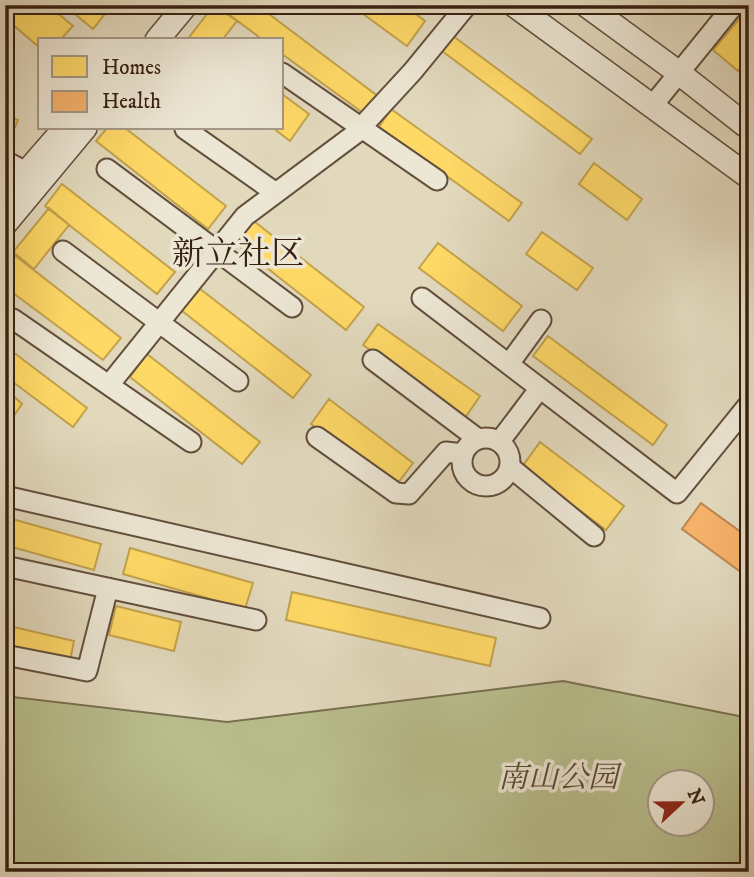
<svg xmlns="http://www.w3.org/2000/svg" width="754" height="877" viewBox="0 0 754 877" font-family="'IM FELL DW Pica','Noto Serif SC',serif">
<rect width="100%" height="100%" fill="#e2d9bd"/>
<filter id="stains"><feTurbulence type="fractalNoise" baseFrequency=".00286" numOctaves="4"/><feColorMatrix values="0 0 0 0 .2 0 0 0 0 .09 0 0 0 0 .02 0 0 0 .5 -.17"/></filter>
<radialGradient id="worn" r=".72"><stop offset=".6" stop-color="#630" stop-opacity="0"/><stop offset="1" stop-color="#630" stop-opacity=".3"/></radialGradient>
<path fill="#b9be8d" stroke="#78704f" stroke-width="2" fill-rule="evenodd" d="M563 681 749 718V872H5V696L227 722ZM660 782H702V824H660Z"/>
<path fill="#ffd966" stroke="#c3a24c" stroke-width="2" d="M5 5H48L73 26 60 40H40V48L5 18Z
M64 5H110L111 6 93 29Z
M214 5 237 21 222 40H187Z
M216 5H257L379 97 366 115 282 54V40H263Z
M351 5H404L425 21 407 46Z
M749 7V58L738 71 713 50Z
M449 33 592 139 580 154 438 48Z
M282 94 309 114 290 141 273 128H282Z
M391 109 522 203 509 221 379 127Z
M5 115 18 120 7 146 5 145Z
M107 128H125L226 206 208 229 96 141Z
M594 163 642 199 627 220 579 184Z
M62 184 175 272 157 294 45 206Z
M49 208 69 225 34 269 13 252Z
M251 219 364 307 346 330 234 242Z
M542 232 593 268 577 290 526 254Z
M438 243 522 306 503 331 419 268Z
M8 250 121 338 103 360 5 287V253Z
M199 288 311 375 293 398 181 310Z
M378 324 480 396 465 418 363 345Z
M548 336 667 425 653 445 533 356Z
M5 346 87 408 73 427 5 376Z
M147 354 260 442 242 464 130 377Z
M5 388 22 404 11 420 5 416Z
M329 399 413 463 395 487 311 424Z
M540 442 624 506 606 530 522 467Z
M5 517 101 544 94 570 5 545Z
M130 548 253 583 245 609 123 574Z
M292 592 496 638 490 666 286 620Z
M116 606 181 622 174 651 109 635Z
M5 625 74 641 70 661 5 646Z"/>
<path fill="#f6b26b" stroke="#bd8650" stroke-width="2" d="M701 503 749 538V578L682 529Z"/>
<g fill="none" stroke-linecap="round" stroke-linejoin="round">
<g stroke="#624f3c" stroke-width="23">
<path id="minor" d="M282 73 437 180
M653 105 734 5
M185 129 276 193
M5 161 26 172
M107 169 292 307
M63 251 238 381
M422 298 677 493 749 404
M13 319 191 442
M373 360 478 439
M509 364 541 320
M109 385 245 216 355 134 413 71 467 5
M317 437 396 493 409 494 446 452 463 454
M462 462a24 24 0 1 1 48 0a24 24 0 1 1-48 0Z
M500 441 540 388
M510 467 594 536
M5 496 540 618
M5 566 256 620
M5 655 87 671 108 588"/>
</g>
<g stroke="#624f3c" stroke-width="26">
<path id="tertiary" d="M514 5 749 177
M586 5 679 73 749 128
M157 40 186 5
M5 197 65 128
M5 224 85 128"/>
</g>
<use href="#minor" stroke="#ece6d4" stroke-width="19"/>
<use href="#tertiary" stroke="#ece6d4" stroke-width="23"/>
</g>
<g text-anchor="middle" stroke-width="7" stroke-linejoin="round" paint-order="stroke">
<g font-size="30" font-style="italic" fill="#584830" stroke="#ece6d4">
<text x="558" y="787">南山公园</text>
</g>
<g font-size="33" fill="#372111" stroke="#ece6d4">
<text x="238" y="264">新立社区</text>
</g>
</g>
<rect width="754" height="877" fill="none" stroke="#e2d9bd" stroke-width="28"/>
<rect x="7" y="7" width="740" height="863" fill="none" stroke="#372111" stroke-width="3.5"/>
<rect x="14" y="14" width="726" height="849" fill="none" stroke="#372111" stroke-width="2"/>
<rect x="38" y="38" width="245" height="91" fill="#ece6d4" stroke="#a49786" stroke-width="2"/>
<rect x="52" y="56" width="35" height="21" fill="#ffd966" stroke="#a49786" stroke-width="2"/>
<text x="102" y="74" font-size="21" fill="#372111">Homes</text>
<rect x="52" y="91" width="35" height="21" fill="#f6b26b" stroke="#a49786" stroke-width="2"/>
<text x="102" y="108" font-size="21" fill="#372111">Health</text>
<g transform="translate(681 803) rotate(68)"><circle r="33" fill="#ece6d4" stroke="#a49786" stroke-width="2"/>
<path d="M0-5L12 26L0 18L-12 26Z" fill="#8f2418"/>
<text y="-10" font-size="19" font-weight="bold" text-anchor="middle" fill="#372111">N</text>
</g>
<rect width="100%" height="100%" filter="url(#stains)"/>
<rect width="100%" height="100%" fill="url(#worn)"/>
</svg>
